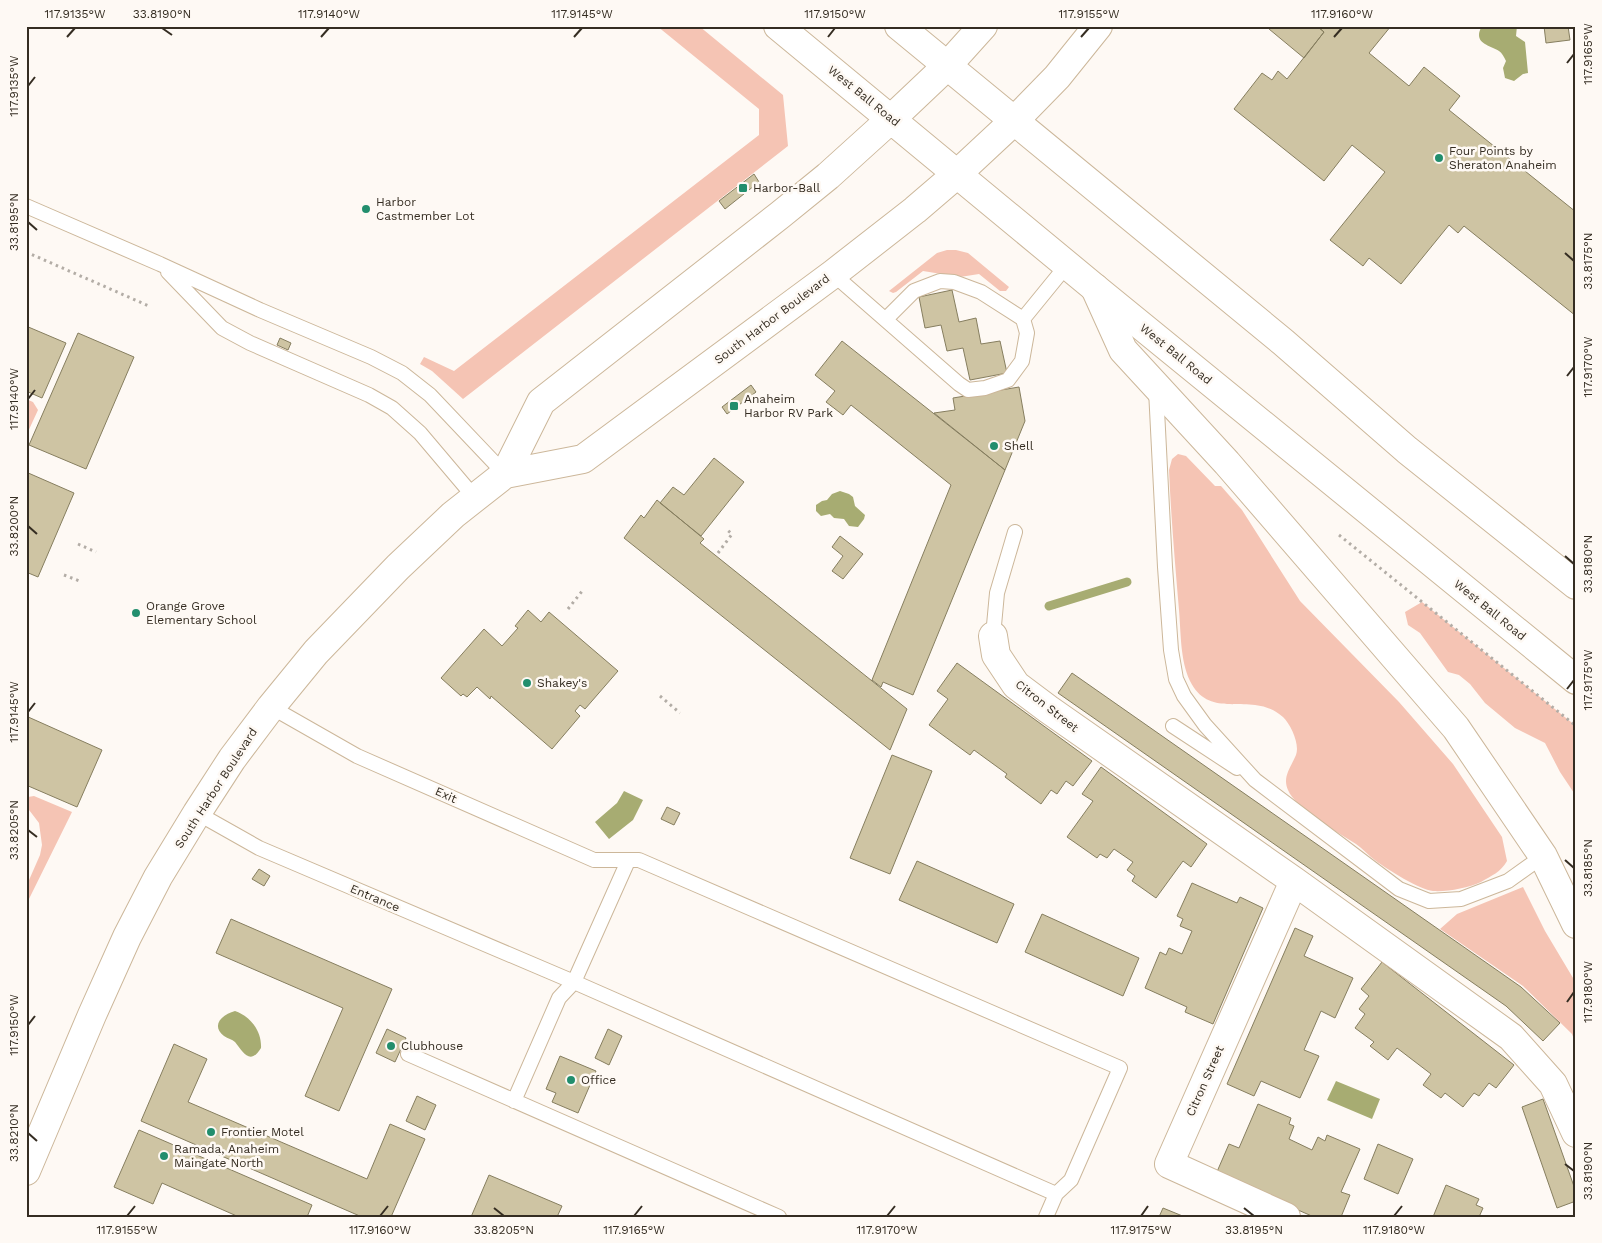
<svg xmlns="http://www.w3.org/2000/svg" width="1602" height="1243" viewBox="0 0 1602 1243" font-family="'Work Sans',sans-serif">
<rect width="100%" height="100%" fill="#fef9f4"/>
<path fill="#f5c4b4" d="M657 26H699L783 95 788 146 463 399 432 371 420 364 424 357 454 371 759 135V109Z
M947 250H956L968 253 1009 287 1006 291H1000L979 274 960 277 923 271 896 292 893 293 889 291 937 253Z
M26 399 33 402 38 410 26 436Z
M1178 454 1186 456 1215 486H1221L1242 510 1300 601 1399 702 1453 764 1502 837 1507 861C1501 872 1491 876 1481 882 1468 888 1447 892 1433 891 1420 890 1387 869 1376 861 1369 856 1363 849 1356 844 1339 833 1295 808 1288 790 1282 777 1291 767 1296 755 1300 744 1291 725 1283 717 1252 689 1211 723 1190 681 1180 660 1181 632 1179 610 1175 563 1171 517 1169 470L1172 459Z
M1422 602 1576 726V796L1560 772 1545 743 1515 728 1485 703 1470 684 1459 675 1448 672 1420 633 1408 625 1405 612Z
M34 796 72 812 26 905V887L40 855 42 845 39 823 26 806 28 797Z
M1523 887 1545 931 1576 983V1045L1572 1034 1523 986 1440 929 1457 914Z"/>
<path fill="#a7ac72" d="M1482 26H1517L1516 36 1525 42 1528 73 1523 74 1514 81 1505 78 1503 68 1506 61C1504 57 1502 53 1499 51 1489 45 1472 43 1482 26Z
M840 491 849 494 853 497 855 506 865 515 864 519 858 527 849 526 844 519 834 518 830 514 821 516 816 511V505L822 501 827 500 832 494Z
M624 791 643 800 633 820 609 839 595 822 617 803Z
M235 1011C250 1016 262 1031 261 1048 250 1066 243 1052 235 1042 232 1039 228 1039 224 1036 210 1025 223 1014 235 1011Z
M1336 1081 1380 1099 1372 1119 1327 1100Z"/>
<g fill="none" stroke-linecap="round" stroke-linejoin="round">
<path stroke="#a7ac72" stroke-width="9" d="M1049 606 1127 582"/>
</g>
<path fill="#cec4a3" stroke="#867e5f" d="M1271 26H1317L1324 32 1304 58 1269 29Z
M1317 26H1391L1369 53 1409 86 1424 67 1460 96 1449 110 1576 212V316L1464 226 1458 233 1449 225 1401 284 1369 258 1363 266 1330 240 1385 172 1352 145 1324 181 1234 109 1262 73 1272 80 1278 71 1287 79 1324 32Z
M1544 26H1568L1570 40 1546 43Z
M754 174 759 182 725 209 719 201Z
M952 290 959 322 976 318 981 344 1000 341 1007 373 970 380 963 348 947 351 941 325 925 328 919 297Z
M26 326 66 343 42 398 26 391Z
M78 333 134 357 86 469 29 445Z
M280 338 291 343 288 350 277 345Z
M842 341 1005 470 913 695 883 682 881 687 872 680 951 485 851 405 843 415 826 402 835 391 815 375Z
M751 385 756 392 727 414 722 407Z
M1019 387 1025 421 1005 470 934 413 955 410 953 398Z
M714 458 744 482 701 536 660 503 673 487 684 495Z
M26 472 74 493 38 577 26 572Z
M657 500 704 539 700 543 907 709 890 750 624 538 641 515 644 518Z
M840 536 863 554 843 579 832 571 843 556 832 547Z
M528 610 541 622 549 612 618 671 585 709 580 705 575 711 580 716 552 749 491 696 490 699 477 687 467 697 463 694 461 696 441 678 484 629 502 646 518 628 515 626Z
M957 663 1092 761 1073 786 1066 781 1057 794 1051 790 1041 804 1005 777 1007 774 974 750 970 755 929 725 948 699 937 691Z
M1072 673 1521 987 1560 1023 1543 1041 1506 1006 1058 693Z
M26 716 102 750 77 807 26 785Z
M892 755 932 771 890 874 850 858Z
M1101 767 1207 844 1191 867 1183 861 1156 898 1132 881 1135 876 1127 870 1133 862 1114 849 1107 858 1100 854 1097 858 1067 837 1093 801 1082 794Z
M667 807 680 813 674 825 661 819Z
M917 861 1014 904 997 943 899 900Z
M259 869 270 876 264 886 252 879Z
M1192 883 1237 903 1240 897 1263 908 1213 1024 1185 1012 1187 1007 1145 988 1160 952 1166 955 1169 948 1182 954 1192 931 1180 926 1183 919 1177 916Z
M1042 914 1139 958 1123 996 1025 952Z
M231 919 392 989 339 1111 305 1096 343 1008 216 953Z
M1295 928 1313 936 1304 956 1353 978 1335 1018 1321 1011 1304 1050 1319 1056 1300 1098 1261 1081 1254 1096 1227 1084Z
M1382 962 1514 1065 1496 1088 1489 1083 1479 1096 1474 1093 1463 1107 1445 1093 1441 1098 1423 1085 1431 1074 1397 1048 1388 1060 1370 1046 1374 1042 1355 1028 1365 1014 1359 1009 1369 996 1361 989Z
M387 1029 406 1038 395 1062 376 1053Z
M608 1029 622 1036 609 1065 595 1058Z
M174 1044 207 1059 188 1102 367 1179 390 1124 425 1139 391 1217H362L141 1121Z
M560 1056 596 1071 578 1113 552 1102 556 1093 546 1089Z
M417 1096 436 1105 425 1130 406 1121Z
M1543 1099 1576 1192V1201L1557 1208 1522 1107Z
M1258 1104 1291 1118 1289 1124 1294 1126 1289 1139 1312 1150 1318 1137 1325 1141 1327 1135 1360 1149 1341 1192 1350 1195 1341 1217H1314L1216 1174 1229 1144 1239 1148Z
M139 1130 312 1205 307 1217H239L162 1183 153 1204 114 1187Z
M1378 1144 1413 1159 1398 1194 1364 1179Z
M489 1175 562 1206 557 1217H471Z
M1446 1185 1479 1199 1476 1205 1483 1208 1479 1217H1433Z
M1163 1208 1185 1217H1159Z"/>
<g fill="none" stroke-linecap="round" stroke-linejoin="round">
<g stroke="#ccb79a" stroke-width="16">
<path id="service" d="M26 206 160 264 260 310 371 357 402 373 430 395 505 474
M168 272 222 328 250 343 369 395 392 408 420 433 475 498
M833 274 959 384 968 390 985 388 1008 380 1022 361 1027 333 1023 319 1067 265
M886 319 914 291 940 281 954 282 981 292 1023 319
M1156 390 1165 567 1171 650 1176 679 1184 696 1205 725 1255 780 1399 889 1429 901 1461 899 1508 881 1543 856
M993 636 997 593 1015 532
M271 707 357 756 594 860H639L1120 1068 1071 1180 1056 1194 1046 1217
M1173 726 1237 768
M197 813 259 848 574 982 1056 1194
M408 1054 779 1217
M514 1101 559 998 574 982 628 861"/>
</g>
<g stroke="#ccb79a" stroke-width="30">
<path id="minor" d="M993 636 996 655 1016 685 1048 709 1294 881 1511 1037 1553 1084 1576 1133
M1286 1217 1169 1164 1294 881"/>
</g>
<g stroke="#ccb79a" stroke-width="30">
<path id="primary" d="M778 26 1095 288 1576 680
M899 26 1283 342 1407 450 1576 585
M505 474 583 459 833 274 915 210 957 174 1015 120 1057 77 1098 26
M26 1171 92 1015 127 937 158 877 197 813 232 759 271 707 316 652 398 567 453 515 505 474 541 402 780 215 828 176 891 119 947 66 983 26"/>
</g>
<g stroke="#ccb79a" stroke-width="30">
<path id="motorway" d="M1095 288 1123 350 1227 463 1456 728 1543 856 1576 924"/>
</g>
<path stroke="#b3ada6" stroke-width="3" stroke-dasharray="2.5 4" stroke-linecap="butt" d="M26 252 149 306
M1339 535 1576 726
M78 544 96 552
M718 553 732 534 726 529
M64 575 82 582
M568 609 583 590
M660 696 680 713"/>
<use href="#service" stroke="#fff" stroke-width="14"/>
<use href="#minor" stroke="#fff" stroke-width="28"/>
<use href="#primary" stroke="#fff" stroke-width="28"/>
<use href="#motorway" stroke="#fff" stroke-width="28"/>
</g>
<path fill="none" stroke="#352d22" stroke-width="2" d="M162 28 172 35M67 37 75 28M321 37 329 28M574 37 582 28M828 37 835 28M1081 37 1089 28M1334 37 1342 28M1567 63 1574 54M28 86 35 77M28 222 37 230M1565 253 1574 261M1567 376 1574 367M28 399 35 390M28 526 37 534M1565 556 1574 564M1567 689 1574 680M28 712 35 703M28 830 37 837M1565 860 1574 868M1567 1002 1574 992M28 1025 35 1016M28 1133 37 1141M1565 1164 1574 1171M494 1208 504 1216M1244 1208 1254 1216M127 1216 135 1206M380 1216 388 1206M634 1216 642 1206M887 1216 895 1206M1141 1216 1148 1206M1394 1216 1402 1206"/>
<g fill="#228e6d" stroke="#fef9f4" stroke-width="2">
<circle cx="1439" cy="158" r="5"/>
<rect x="738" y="183" width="10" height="10" rx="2.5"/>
<circle cx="366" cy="209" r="5"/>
<rect x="729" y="401" width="10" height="10" rx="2.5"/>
<circle cx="994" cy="446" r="5"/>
<circle cx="136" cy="613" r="5"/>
<circle cx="527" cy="683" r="5"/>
<circle cx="391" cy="1046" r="5"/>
<circle cx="571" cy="1080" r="5"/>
<circle cx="211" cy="1132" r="5"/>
<circle cx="164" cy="1156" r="5"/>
</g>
<g text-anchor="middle" stroke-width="5" stroke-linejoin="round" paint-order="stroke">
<g font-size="12" fill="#352d22" stroke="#fef9f4">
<text transform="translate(864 96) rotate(39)" y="4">West Ball Road</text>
<text transform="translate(772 319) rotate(-37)" y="4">South Harbor Boulevard</text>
<text transform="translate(1176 354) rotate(39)" y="4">West Ball Road</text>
<text transform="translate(1490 610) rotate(39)" y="4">West Ball Road</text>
<text transform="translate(1047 706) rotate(38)" y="4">Citron Street</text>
<text transform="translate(216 788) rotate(-57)" y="4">South Harbor Boulevard</text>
<text transform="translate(446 795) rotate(24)" y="4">Exit</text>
<text transform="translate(375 898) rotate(23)" y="4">Entrance</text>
<text transform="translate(1205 1081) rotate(-66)" y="4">Citron Street</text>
</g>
<g font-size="12" fill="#352d22" stroke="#fef9f4" text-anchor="start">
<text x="1449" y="155">Four Points by<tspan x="1449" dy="14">Sheraton Anaheim</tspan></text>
<text x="753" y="192">Harbor-Ball</text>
<text x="376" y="206">Harbor<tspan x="376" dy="14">Castmember Lot</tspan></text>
<text x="744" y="403">Anaheim<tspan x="744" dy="14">Harbor RV Park</tspan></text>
<text x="1004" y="450">Shell</text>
<text x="146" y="610">Orange Grove<tspan x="146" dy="14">Elementary School</tspan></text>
<text x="537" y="687">Shakey's</text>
<text x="401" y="1050">Clubhouse</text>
<text x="581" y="1084">Office</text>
<text x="221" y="1136">Frontier Motel</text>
<text x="174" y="1153">Ramada, Anaheim<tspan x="174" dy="14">Maingate North</tspan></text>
</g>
</g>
<rect width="1602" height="1243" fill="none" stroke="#fef9f4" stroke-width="55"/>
<rect x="28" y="28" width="1546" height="1188" fill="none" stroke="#352d22" stroke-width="2"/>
<g font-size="12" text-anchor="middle" fill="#352d22">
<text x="75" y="18">117.9135°W</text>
<text x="162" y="18">33.8190°N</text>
<text x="329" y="18">117.9140°W</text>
<text x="582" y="18">117.9145°W</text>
<text x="835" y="18">117.9150°W</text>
<text x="1089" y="18">117.9155°W</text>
<text x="1342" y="18">117.9160°W</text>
<text transform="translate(1588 54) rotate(-90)" y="4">117.9165°W</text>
<text transform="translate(14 86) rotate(-90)" y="4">117.9135°W</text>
<text transform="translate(14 222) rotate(-90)" y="4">33.8195°N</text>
<text transform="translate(1588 261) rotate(-90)" y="4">33.8175°N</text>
<text transform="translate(1588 367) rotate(-90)" y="4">117.9170°W</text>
<text transform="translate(14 399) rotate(-90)" y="4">117.9140°W</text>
<text transform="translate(14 526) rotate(-90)" y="4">33.8200°N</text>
<text transform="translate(1588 564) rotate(-90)" y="4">33.8180°N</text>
<text transform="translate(1588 680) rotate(-90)" y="4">117.9175°W</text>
<text transform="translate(14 712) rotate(-90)" y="4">117.9145°W</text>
<text transform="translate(14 830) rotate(-90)" y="4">33.8205°N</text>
<text transform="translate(1588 868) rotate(-90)" y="4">33.8185°N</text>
<text transform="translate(1588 992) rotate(-90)" y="4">117.9180°W</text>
<text transform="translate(14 1025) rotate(-90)" y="4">117.9150°W</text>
<text transform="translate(14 1133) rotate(-90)" y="4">33.8210°N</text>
<text transform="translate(1588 1171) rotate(-90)" y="4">33.8190°N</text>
<text x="127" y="1234">117.9155°W</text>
<text x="380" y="1234">117.9160°W</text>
<text x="504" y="1234">33.8205°N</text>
<text x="634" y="1234">117.9165°W</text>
<text x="887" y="1234">117.9170°W</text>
<text x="1141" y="1234">117.9175°W</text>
<text x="1254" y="1234">33.8195°N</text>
<text x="1394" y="1234">117.9180°W</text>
</g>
</svg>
